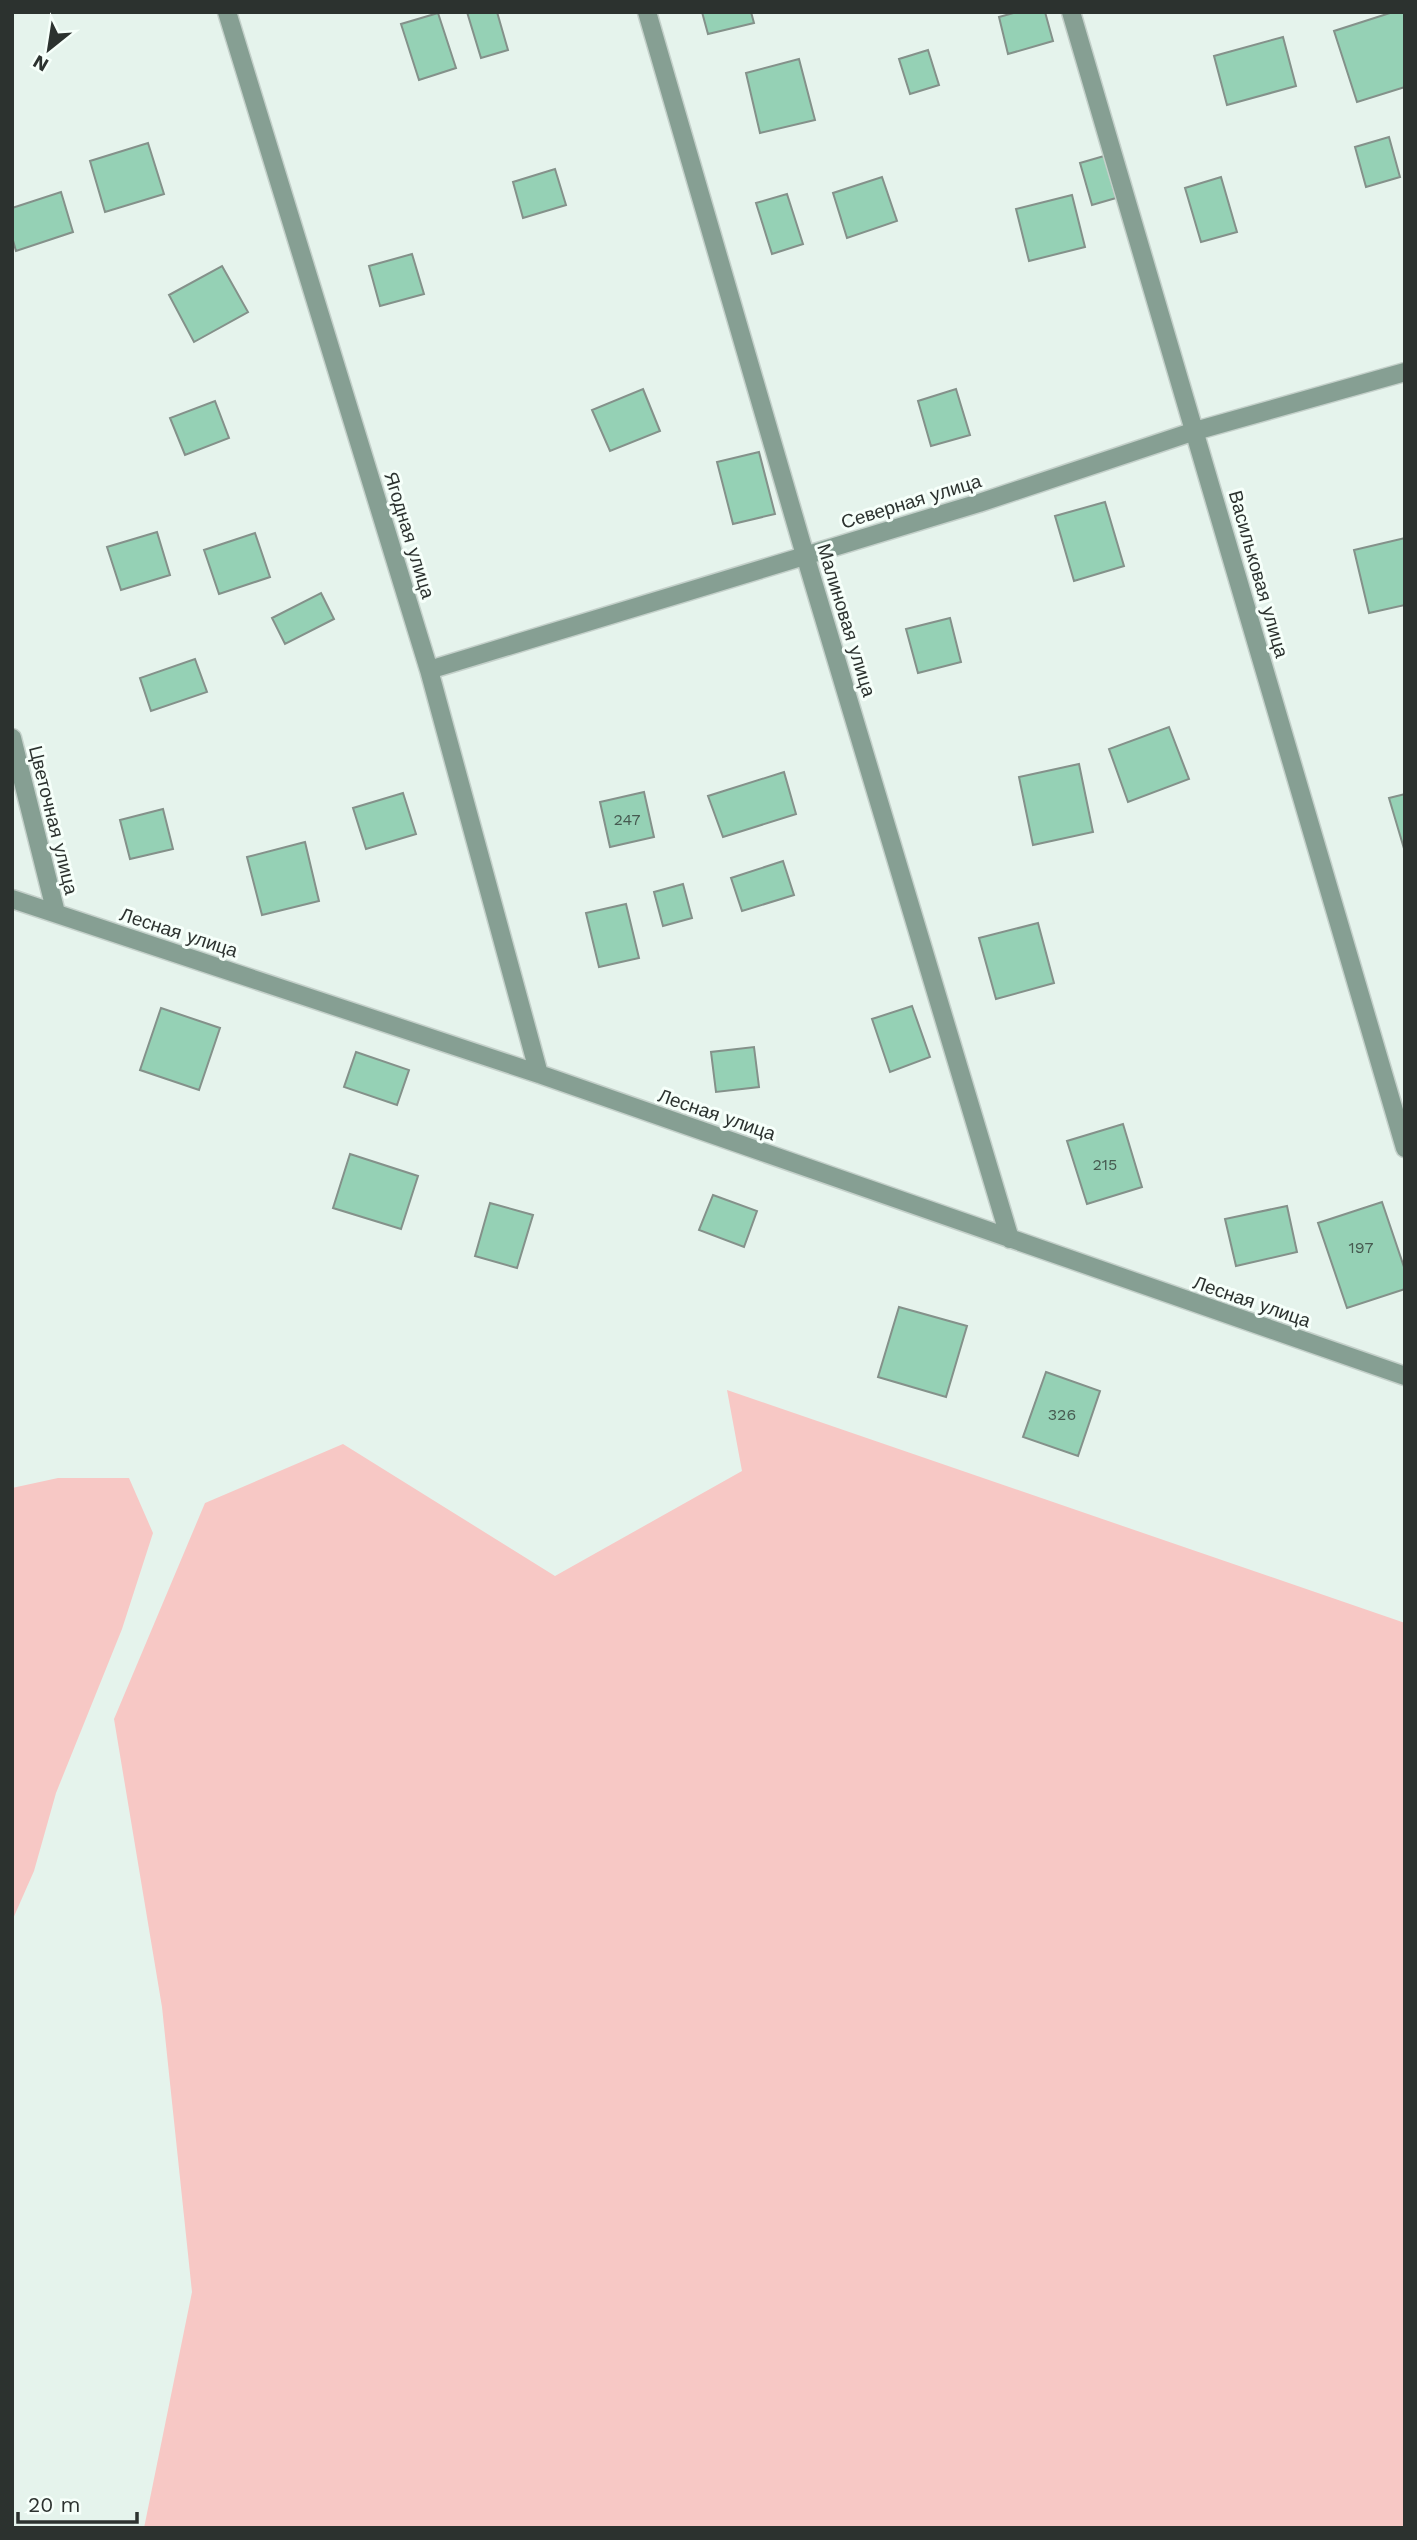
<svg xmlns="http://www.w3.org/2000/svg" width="1417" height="2540" viewBox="0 0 1417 2540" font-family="'Work Sans',sans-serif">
<rect width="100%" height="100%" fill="#e5f3ec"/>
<path fill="#f7c8c5" d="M727 1390 1405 1623V2528H144L192 2292 162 2007 114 1719 205 1503 343 1444 555 1576 742 1471Z
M58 1478H129L153 1533 122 1629 56 1793 34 1871 12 1921V1488Z"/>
<path fill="#95d1b5" stroke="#84918a" stroke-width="2" d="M467 12H497L508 50 481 58Z
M702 12H751L754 23 708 34Z
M1017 12H1045L1053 41 1008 54 999 17Z
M1393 12H1405V87L1357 102 1334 31Z
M438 13 456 68 419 80 401 24Z
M1283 37 1296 86 1227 105 1214 56Z
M928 50 939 85 910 94 899 59Z
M799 59 815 120 760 133 746 73Z
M1389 137 1400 177 1366 187 1355 147Z
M148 143 164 194 105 212 90 161Z
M1104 156 1116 198 1092 205 1080 163Z
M555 169 566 205 523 218 513 182Z
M882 177 897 221 847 238 833 193Z
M1221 177 1237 232 1201 242 1185 188Z
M61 192 73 232 16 251 12 237V208Z
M787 194 803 244 772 254 756 203Z
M1072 195 1085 247 1029 261 1016 209Z
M412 254 424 294 380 306 369 266Z
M222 266 248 312 194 342 169 295Z
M643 389 660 431 610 451 592 410Z
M956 389 970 435 931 446 918 401Z
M215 401 229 438 185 455 170 418Z
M759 452 775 514 733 524 717 462Z
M1105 502 1124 566 1074 581 1055 516Z
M157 532 170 575 121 590 107 547Z
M255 533 270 577 219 594 204 550Z
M1405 538V605L1369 613 1354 550Z
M321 593 334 619 285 644 272 618Z
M950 618 961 662 918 673 906 629Z
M195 659 207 692 151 711 140 678Z
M1169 727 1189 779 1128 802 1109 749Z
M1079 764 1093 832 1033 845 1019 777Z
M784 772 796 814 723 837 708 796Z
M644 792 654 837 610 847 600 802Z
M403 793 416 834 366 849 353 808Z
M1405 794V852L1389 798Z
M163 809 173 849 130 859 120 820Z
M305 842 319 901 262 915 247 857Z
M783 861 794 895 742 911 731 878Z
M683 884 692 918 663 926 654 892Z
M626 904 639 958 599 967 586 913Z
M1038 923 1054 983 996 999 979 938Z
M912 1006 930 1057 890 1072 872 1019Z
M161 1008 220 1028 199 1090 140 1070Z
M754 1047 759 1087 716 1092 711 1052Z
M356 1052 409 1070 397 1105 344 1087Z
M1123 1124 1142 1187 1087 1204 1067 1141Z
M350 1154 418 1176 401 1229 333 1208Z
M713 1195 757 1211 744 1247 699 1230Z
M1382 1202 1405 1270V1289L1347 1308 1318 1223Z
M490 1203 533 1215 517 1268 475 1256Z
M1287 1206 1297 1252 1236 1266 1225 1219Z
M899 1307 967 1326 946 1397 878 1377Z
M1046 1372 1100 1391 1078 1456 1023 1437Z"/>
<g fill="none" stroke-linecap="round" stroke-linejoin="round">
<g stroke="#c4d0ca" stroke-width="21">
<path id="minor" d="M227 12 429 670 539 1074
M647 12 805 555 1010 1239
M1071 12 1405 1148
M429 670 979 503 1195 431 1405 372
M12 738 56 913
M12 899 539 1074 1405 1376"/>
</g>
<use href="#minor" stroke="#869f93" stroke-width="18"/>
</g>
<g text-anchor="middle" stroke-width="6" stroke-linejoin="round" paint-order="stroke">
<g font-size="16" fill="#465a50">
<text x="627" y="825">247</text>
<text x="1105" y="1170">215</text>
<text x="1361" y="1253">197</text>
<text x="1062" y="1420">326</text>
</g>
<g font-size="19" fill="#2c322f" stroke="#f6fffa">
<text transform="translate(911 501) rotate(-17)" y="7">Северная улица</text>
<text transform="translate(410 535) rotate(73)" y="7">Ягодная улица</text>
<text transform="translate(1259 574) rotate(74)" y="7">Васильковая улица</text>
<text transform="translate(847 620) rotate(73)" y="7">Малиновая улица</text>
<text transform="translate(54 820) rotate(76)" y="7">Цветочная улица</text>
<text transform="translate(179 932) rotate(18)" y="7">Лесная улица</text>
<text transform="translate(717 1114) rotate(19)" y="7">Лесная улица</text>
<text transform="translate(1252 1301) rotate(19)" y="7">Лесная улица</text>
</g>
</g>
<rect width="1417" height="2540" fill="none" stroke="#2c322f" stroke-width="28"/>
<g transform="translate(49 49) rotate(210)" stroke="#f6fffa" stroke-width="5" paint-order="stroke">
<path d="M0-5L12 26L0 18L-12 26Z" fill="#2c322f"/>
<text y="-10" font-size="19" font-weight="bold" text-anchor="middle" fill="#2c322f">N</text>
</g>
<path d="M18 2512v10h119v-10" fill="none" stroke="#2c322f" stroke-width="3.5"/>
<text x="28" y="2512" font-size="21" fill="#2c322f" stroke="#f6fffa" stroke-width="5" paint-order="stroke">20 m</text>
</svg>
